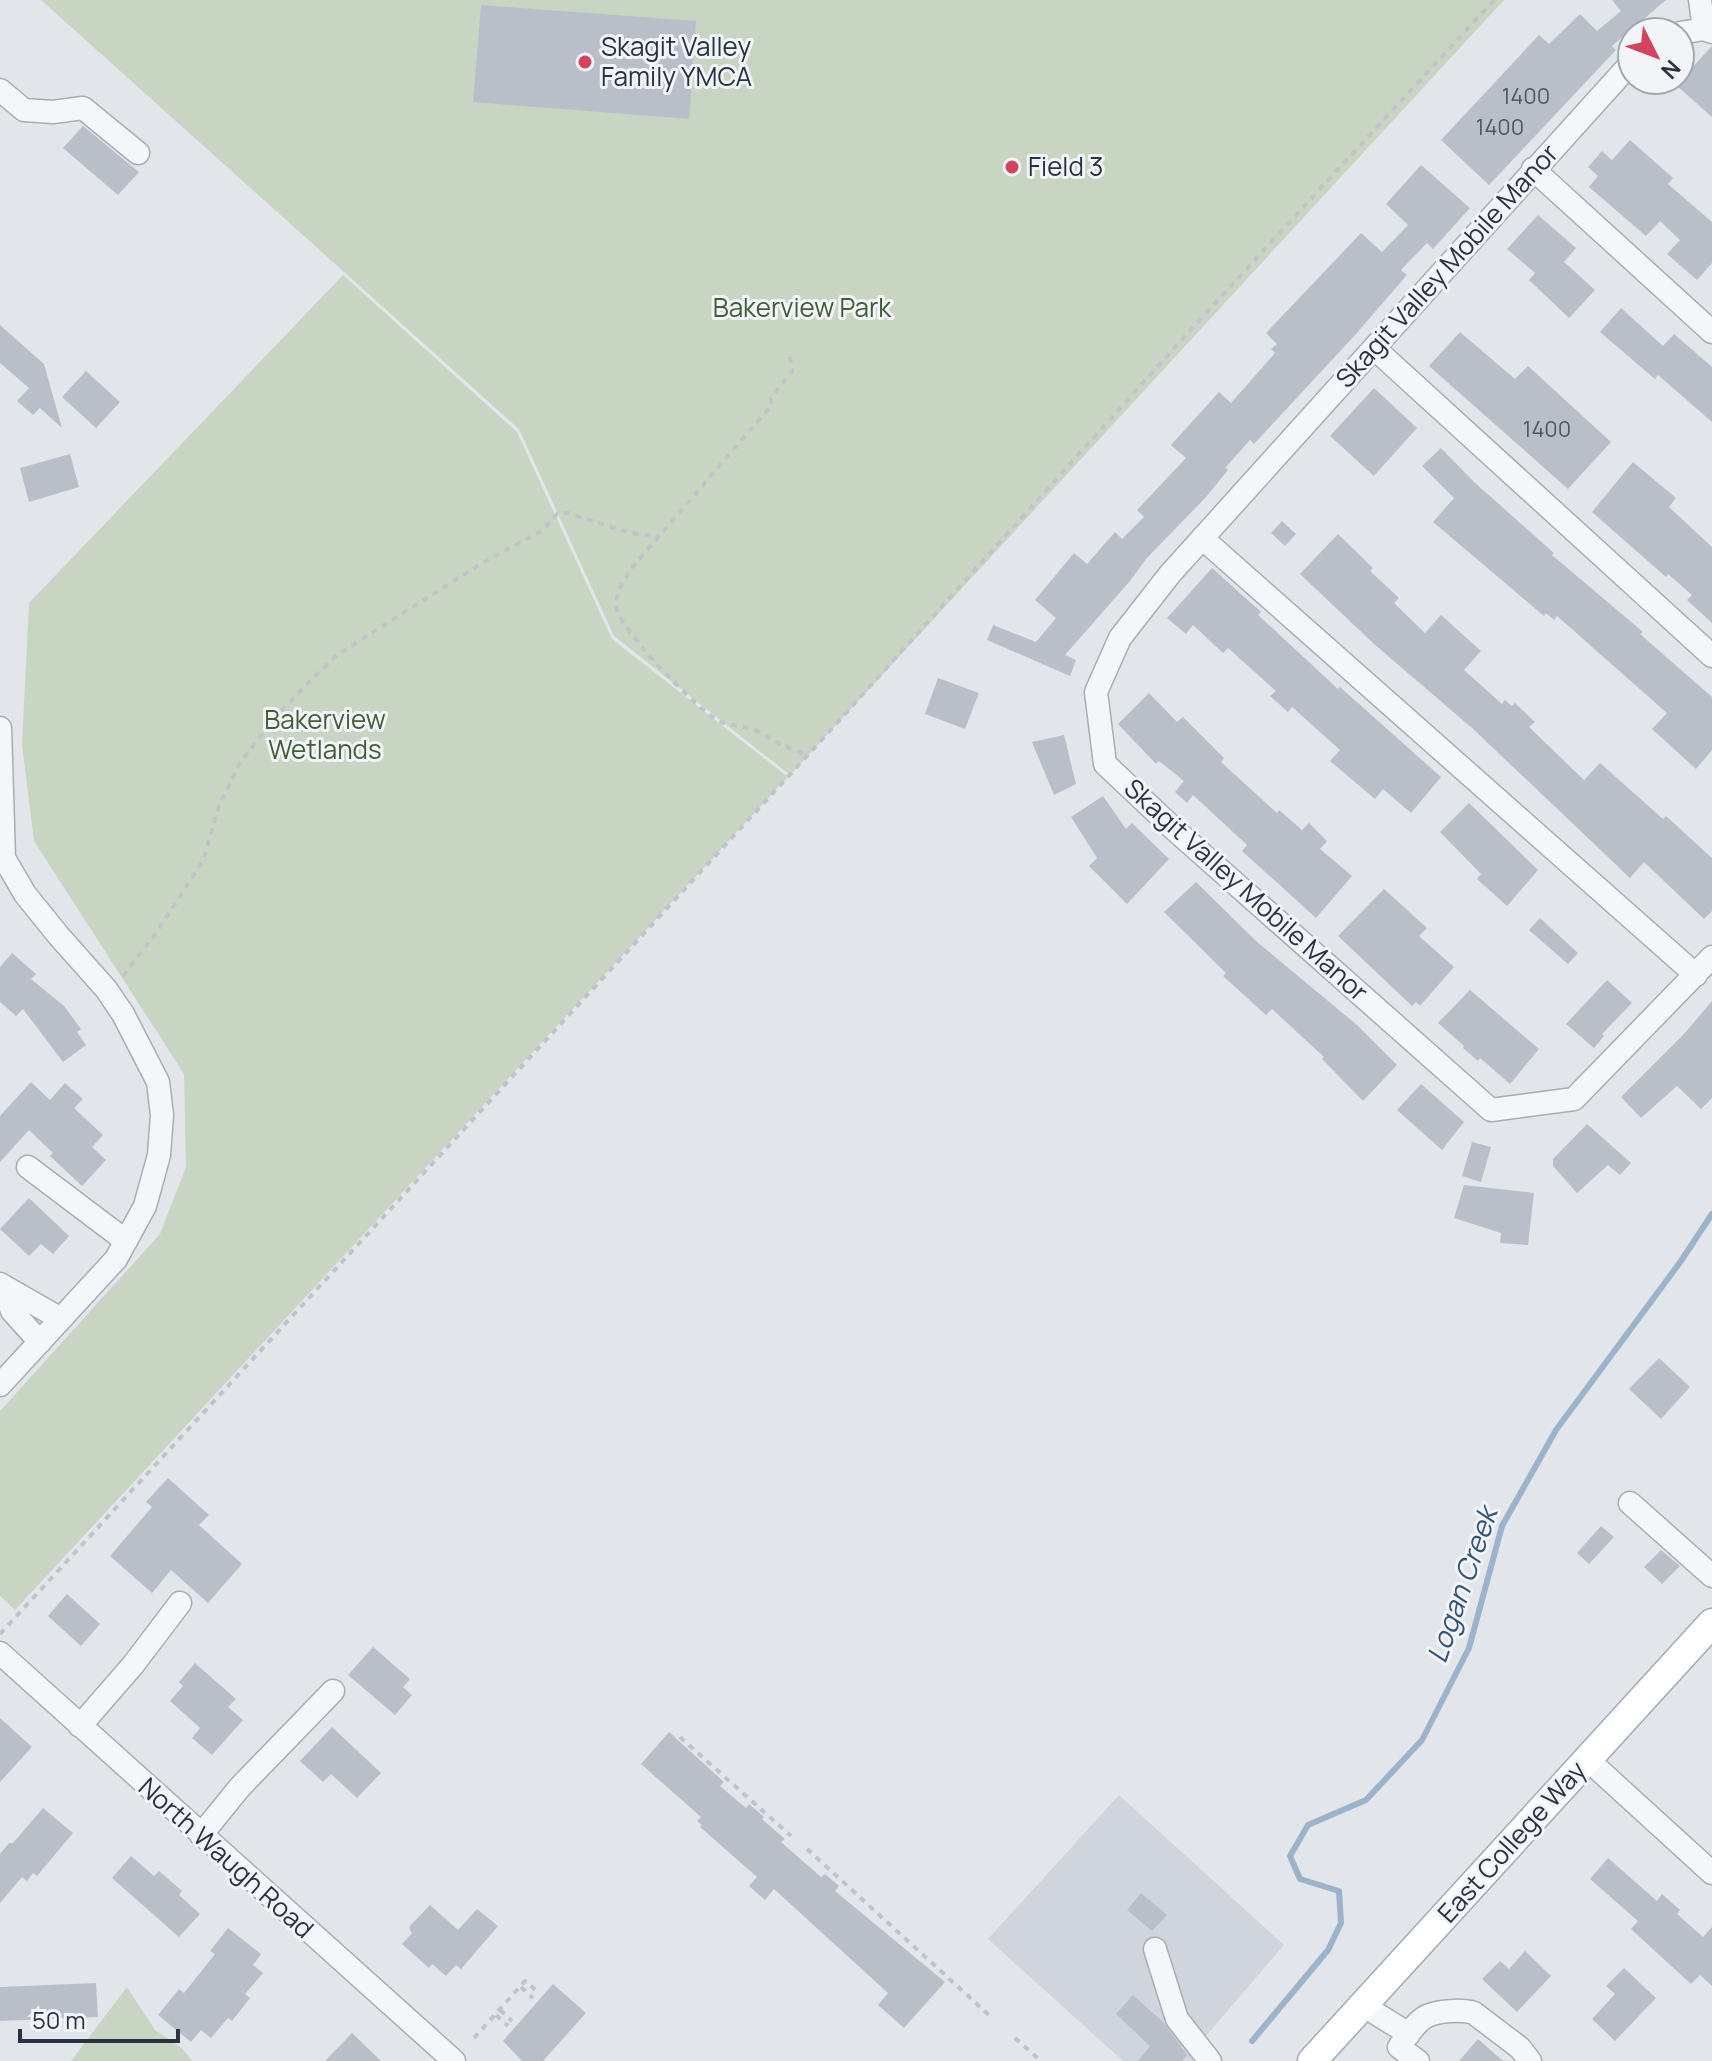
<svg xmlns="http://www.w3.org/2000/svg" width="1712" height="2061" viewBox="0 0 1712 2061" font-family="Manrope,sans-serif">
<rect width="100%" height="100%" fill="#e2e6eb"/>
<path fill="#d0d5dd" d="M1119 1795 1284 1945 1206 2036 1215 2061H1123L988 1939Z"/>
<path fill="#c8d5c2" d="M41 0H1504L790 775 614 636 519 429Z
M343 275 517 432 612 639 788 777 15 1610 0 1596V1411L160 1234 186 1167 184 1074 34 841 22 745 29 603Z
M127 1987 155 2030 182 2048 192 2061H71Z"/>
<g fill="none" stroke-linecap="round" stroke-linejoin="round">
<path stroke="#9bb4cc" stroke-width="6" d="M1252 2041 1328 1950 1341 1923 1339 1891 1300 1879 1290 1856 1308 1825 1366 1800 1422 1740 1469 1648 1502 1526 1556 1430 1681 1261 1712 1214"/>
</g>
<path fill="#b9bfc8" d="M1612 0H1666L1612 46 1616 50 1489 185 1441 140 1539 35 1549 44 1580 14 1597 31 1621 11Z
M481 5 696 21 689 119 473 102Z
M1712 46V117L1676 85Z
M83 126 139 172 118 195 63 148Z
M1630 140 1673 178 1668 184 1712 222V263L1697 280 1667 254 1680 240 1660 221 1646 236 1589 187 1598 176 1588 167 1602 151 1612 160Z
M1421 165 1470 208 1433 249 1427 243 1401 270 1407 275 1355 335 1254 444 1250 440 1225 468 1228 470 1206 497 1146 559 1130 581 1065 655 1076 660 1070 676 987 640 993 625 1036 642 1056 618 1035 600 1074 553 1087 564 1115 532 1122 539 1144 517 1137 510 1186 458 1171 445 1219 392 1231 403 1275 353 1271 349 1277 344 1266 333 1361 233 1382 252 1408 225 1386 204Z
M1538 215 1576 248 1564 262 1595 290 1569 318 1529 280 1535 273 1507 249Z
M1621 308 1663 346 1674 334 1712 367V422L1658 375 1655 379 1600 332Z
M0 325 44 364 62 428 40 408 33 415 17 401 29 388 0 363Z
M1460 332 1515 379 1528 366 1611 442 1568 489 1429 366Z
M86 371 120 402 96 428 62 397Z
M1374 388 1417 428 1374 476 1330 436Z
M1441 448 1474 482 1554 553 1552 555 1643 632 1640 634 1712 697V750L1696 769 1652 729 1667 713 1557 616 1554 620 1546 613 1544 616 1433 522 1454 498 1422 466Z
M70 454 79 487 29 502 20 468Z
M1633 462 1676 498 1669 507 1712 547V623L1687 600 1692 595 1668 574 1666 577 1592 512Z
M1282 521 1296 534 1285 546 1271 533Z
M1338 534 1373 568 1370 571 1399 598 1394 603 1425 633 1441 615 1481 651 1464 670 1502 704 1505 700 1512 706 1515 703 1535 722 1529 727 1584 780 1600 763 1663 819 1666 816 1712 858V911L1704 919 1644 862 1630 878 1472 728 1374 644 1300 574Z
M1212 568 1261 612 1258 615 1338 689 1340 687 1441 777 1411 813 1383 789 1375 799 1330 761 1340 750 1292 707 1288 712 1270 696 1276 691 1228 648 1223 653 1193 625 1186 634 1167 618Z
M938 678 979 693 965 729 925 714Z
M1149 693 1177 722 1183 717 1224 758 1221 762 1277 813 1279 810 1302 830 1309 823 1327 841 1320 849 1352 876 1316 918 1242 851 1247 845 1193 795 1187 803 1175 792 1184 781 1159 761 1156 764 1118 724Z
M1064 735 1076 784 1054 795 1032 742Z
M1103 796 1126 829 1132 823 1169 859 1127 904 1089 866 1097 858 1071 817Z
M1469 803 1538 870 1507 906 1477 879 1481 874 1440 832Z
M1196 882 1256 941 1357 1025 1397 1065 1363 1101 1322 1059 1324 1057 1272 1009 1266 1015 1223 976 1226 973 1164 912Z
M1384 889 1427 928 1419 936 1454 967 1420 1006 1416 1002 1412 1006 1338 936Z
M1540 918 1578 953 1568 964 1529 930Z
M12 953 36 974 31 979 64 1006 81 1029 77 1032 86 1045 63 1062 23 1009 16 1016 0 1002V967Z
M1607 980 1632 1003 1602 1034 1604 1036 1594 1048 1566 1024Z
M1470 990 1539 1049 1510 1084 1480 1058 1478 1061 1463 1048 1464 1046 1438 1023Z
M1712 1001V1098L1701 1109 1677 1086 1641 1118 1621 1097 1684 1034Z
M31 1082 50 1100 65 1083 83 1099 74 1108 103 1135 92 1147 106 1160 82 1186 50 1156 53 1153 29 1130 0 1162V1116Z
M1421 1084 1464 1122 1442 1150 1397 1110Z
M1587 1124 1631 1163 1620 1175 1608 1165 1577 1193 1553 1166V1159Z
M1472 1142 1491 1147 1481 1182 1462 1176Z
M1464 1185 1534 1193 1528 1245 1500 1243 1501 1233 1454 1218Z
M29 1198 69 1236 53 1254 41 1244 29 1256 0 1229Z
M1659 1358 1690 1387 1661 1419 1629 1389Z
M168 1478 209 1515 199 1525 242 1564 208 1603 171 1570 152 1593 110 1556 152 1507 146 1502Z
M1601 1526 1614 1537 1589 1564 1577 1553Z
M1661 1550 1680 1566 1662 1584 1644 1567Z
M67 1594 100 1624 81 1646 48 1616Z
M373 1647 410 1679 403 1687 412 1695 395 1715 348 1675Z
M195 1663 236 1699 228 1707 243 1720 212 1755 192 1738 200 1728 170 1701 183 1686 179 1682Z
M0 1718 32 1747 0 1782Z
M332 1727 381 1773 357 1798 331 1774 323 1782 300 1761Z
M669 1732 724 1782 720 1786 746 1808 749 1804 764 1817 762 1819 785 1839 781 1842 821 1877 825 1874 839 1886 835 1891 945 1982 904 2028 878 2005 888 1993 774 1889 765 1900 749 1886 757 1877 700 1827 702 1825 697 1821 701 1817 641 1764Z
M43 1808 73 1833 37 1876 33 1873 27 1881 22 1877 0 1903V1854L9 1843H13Z
M131 1856 154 1876 159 1871 182 1891 179 1895 200 1914 179 1937 112 1878Z
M1608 1858 1657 1901 1662 1894 1680 1910 1677 1914 1703 1937 1712 1927V1986L1700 1975 1691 1984 1631 1929 1638 1921 1590 1879Z
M1141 1893 1167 1915 1152 1931 1127 1910Z
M430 1905 458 1930 477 1909 498 1926 461 1969 456 1965 446 1976 432 1964 429 1968 402 1944 412 1933 409 1927Z
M228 1928 261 1954 253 1965 263 1973 245 1994 250 1998 232 2021 228 2018 211 2038 201 2030 191 2042 158 2015 179 1989 184 1993 215 1954 210 1951Z
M1525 1951 1551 1976 1517 2012 1482 1979 1500 1961 1509 1969Z
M1624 1968 1656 1998 1615 2041 1592 2019 1615 1994 1606 1986Z
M96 1983 98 2017 0 2021V1987Z
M553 1984 586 2013 543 2061H522L503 2041Z
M1133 1995 1164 2023 1187 2055 1182 2061H1138L1150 2046 1116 2014Z
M352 2033 381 2061H325Z
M1478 2039 1503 2061H1459Z"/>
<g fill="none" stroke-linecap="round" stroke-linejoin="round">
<g stroke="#a7adb5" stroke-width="25">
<path id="minor" d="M1700 0 1704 29
M1680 33 1704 29 1712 32
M1632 62 1170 574 1120 638 1096 692 1105 764 1175 830 1491 1110 1574 1099 1712 957
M0 90 24 110 53 112 83 108 138 153
M1533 169 1712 332
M1374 348 1712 656
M1202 538 1696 975
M0 728 4 858 25 894 58 935 106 989 123 1014 158 1082 162 1115 159 1155 145 1206 116 1259 0 1385
M28 1167 126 1241
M0 1284 61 1319
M4 1287 12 1311 40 1342
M1630 1503 1712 1576
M0 1653 454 2061
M80 1726 133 1665 180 1603
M1587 1759 1712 1873
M201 1835 240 1787 333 1691
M1155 1949 1177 2019 1210 2061
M1364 2006 1409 2034
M1418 2061 1399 2047C1406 2038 1415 2022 1427 2016 1438 2011 1462 2009 1474 2013L1520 2048 1530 2061"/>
</g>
<g stroke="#a0aab7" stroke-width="31">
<path id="major" d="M1312 2061 1712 1623"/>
</g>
<path stroke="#c0c3ca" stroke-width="4" stroke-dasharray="6 6" stroke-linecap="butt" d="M790 357 792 371 771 398V406L635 564C626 577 614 591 617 609 622 632 699 712 721 722 732 726 746 726 757 731 774 740 788 749 807 755
M123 976 156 933 203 861 219 806 240 763 273 720 310 681 337 655 482 563 543 530 557 514 568 513 630 533 658 536
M0 1634 818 744 1204 315 1494 0
M680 1737 791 1836
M807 1849 989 2015
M521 1987 533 1998
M500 2010 512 2021
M496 2015 508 2026
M474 2038 525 1981 538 1992
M1015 2038 1041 2061"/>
<use href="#minor" stroke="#f5f6f9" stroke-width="22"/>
<use href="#major" stroke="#fff" stroke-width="28"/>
</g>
<g fill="#d4425d" stroke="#f2f4f8" stroke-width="3">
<circle cx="585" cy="62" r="8"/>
<circle cx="1012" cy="167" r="8"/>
</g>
<g text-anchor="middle" stroke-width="6" stroke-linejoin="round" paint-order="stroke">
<g font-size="22" fill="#4d5664">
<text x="1526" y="104">1400</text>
<text x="1500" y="135">1400</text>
<text x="1547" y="437">1400</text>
</g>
<g font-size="26" fill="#293343" stroke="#f2f4f8" text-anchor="start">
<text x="601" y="56">Skagit Valley<tspan x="601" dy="30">Family YMCA</tspan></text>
<text x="1028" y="176">Field 3</text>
</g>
<g font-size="26" fill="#293343" stroke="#f2f4f8">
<text transform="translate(1447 266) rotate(-48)" y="9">Skagit Valley Mobile Manor</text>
<text transform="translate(1246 890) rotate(42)" y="9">Skagit Valley Mobile Manor</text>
<text transform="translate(1512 1842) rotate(-48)" y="9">East College Way</text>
<text transform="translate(226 1858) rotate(42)" y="9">North Waugh Road</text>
</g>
<g font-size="26" fill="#3f6036" stroke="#f2f4f8">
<text x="802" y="317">Bakerview Park</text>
<text x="325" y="729">Bakerview<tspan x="325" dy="30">Wetlands</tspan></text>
</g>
<g font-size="28" font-style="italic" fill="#315479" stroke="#f2f4f8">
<text transform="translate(1462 1585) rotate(-71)" y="10">Logan Creek</text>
</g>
</g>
<g transform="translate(1656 56) rotate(132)"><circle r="38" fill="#f2f4f8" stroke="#a2a7b0" stroke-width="2"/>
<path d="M0-6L14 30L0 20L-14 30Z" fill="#d4425d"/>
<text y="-12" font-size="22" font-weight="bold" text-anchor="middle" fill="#293343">N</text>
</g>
<path d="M20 2029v12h158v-12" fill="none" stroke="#293343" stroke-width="4"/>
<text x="32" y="2029" font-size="24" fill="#293343" stroke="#f2f4f8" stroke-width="6" paint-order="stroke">50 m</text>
</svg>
